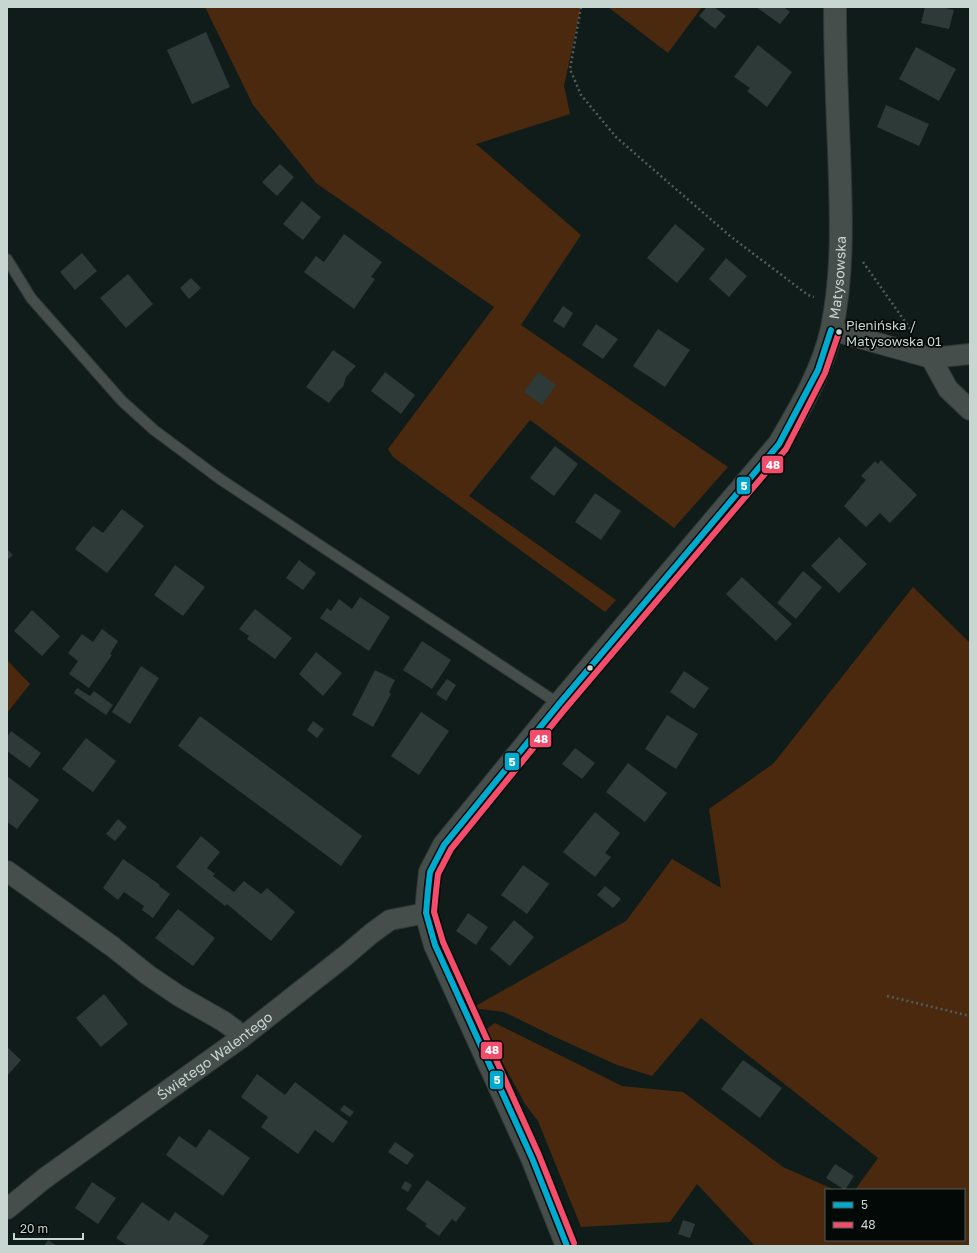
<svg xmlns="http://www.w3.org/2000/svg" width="977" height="1253" viewBox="0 0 977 1253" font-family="'Golos Text',sans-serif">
<rect width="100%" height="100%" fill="#101c19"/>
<path fill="#4a290f" d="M205 7H581L564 86 570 114 476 144 581 235 521 325 728 467 674 528 530 420 469 496 616 600 605 612 393 457 388 449 494 307 316 183 253 105Z
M608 7H702L668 53Z
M913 587 970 643V1246H755L697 1184 670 1222 581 1227 538 1121 525 1104 485 1030 495 1023 622 1086 683 1092 783 1167 835 1190H826V1240H964V1190H855L878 1158 701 1018 652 1076 617 1065 555 1037 504 1012 472 1008 626 921 672 859 721 888 709 809 773 764Z
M7 660 30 684 7 713Z"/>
<path fill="#2e3a37" d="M707 7H714L726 16 715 29 699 16Z
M756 7H784L790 12 780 24Z
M925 7H941L954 10 949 29 921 23Z
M206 32 230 87 192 104 167 50Z
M758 45 792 72 767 107 747 91 750 88 734 77Z
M916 47 956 69 939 101 899 79Z
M886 105 929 124 919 146 877 127Z
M280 164 294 177 277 196 262 182Z
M302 201 321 217 303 240 283 224Z
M675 224 705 249 677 283 647 258Z
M344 234 382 262 371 277 375 279 354 309 304 272 316 256 324 262Z
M82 253 97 271 75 290 60 272Z
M726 258 747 276 729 297 709 279Z
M128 274 153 304 126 328 100 298Z
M191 278 201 288 189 299 180 288Z
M563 306 573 313 564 328 553 321Z
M596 324 618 339 603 359 582 345Z
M658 329 690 350 665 387 633 366Z
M333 350 356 366 346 377 343 387 338 391 329 403 306 387Z
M385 372 415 395 401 414 371 391Z
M538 372 556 385 542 405 524 392Z
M555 446 578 464 554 496 530 478Z
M881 460 917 495 890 523 880 513 866 527 844 506 866 480 861 476 875 461 878 464Z
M595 493 621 511 601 540 575 522Z
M122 509 144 526 107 573 75 549 93 526 103 533Z
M839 537 867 564 839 593 811 566Z
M7 549 13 555 7 560Z
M299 560 316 573 303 590 286 578Z
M175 565 205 587 183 616 154 595Z
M803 571 822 587 796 619 777 603Z
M742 577 792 624 776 641 726 594Z
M360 597 390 617 369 651 320 618 327 608 331 611 339 599 352 609Z
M255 609 292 638 275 659 247 639 249 636 239 629Z
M32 610 60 636 42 656 14 631Z
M102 629 118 641 110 654 112 655 89 688 69 674 78 661 68 653 82 634 93 642Z
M422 641 451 660 432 689 403 670Z
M316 652 342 673 323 696 299 674Z
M141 666 159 678 130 724 112 712Z
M375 670 395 680 389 692 391 694 373 727 352 715Z
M684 671 709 688 694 709 670 692Z
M447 679 456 685 446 701 436 694Z
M77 688 90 696 94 691 113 705 106 715 74 693Z
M421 712 449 731 419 775 391 756Z
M667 715 698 734 676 769 645 749Z
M200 716 362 836 341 866 178 746Z
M313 721 324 729 317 738 307 730Z
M11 731 41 753 30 768 7 751V737Z
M86 738 116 761 93 792 62 769Z
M575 748 595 763 582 779 562 764Z
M628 763 667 793 645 822 606 792Z
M7 776 39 800 17 829 7 822Z
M595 812 620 833 605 853 611 857 595 877 563 852Z
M118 819 127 827 115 841 106 834Z
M201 836 220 852 207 868 215 874 213 876 234 892 244 881 261 894 267 888 295 912 271 941 227 904 225 906 176 867Z
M123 859 160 885 159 886 170 894 153 918 142 910 144 906 124 892 118 900 103 888Z
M523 865 549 884 527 914 501 895Z
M605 886 621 899 613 908 597 895Z
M178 909 215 938 193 966 155 938Z
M468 913 488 927 476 945 456 931Z
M514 920 534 937 510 966 490 949Z
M104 994 128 1024 101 1047 76 1018Z
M7 1047 21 1060 7 1076Z
M743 1060 782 1088 760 1118 721 1089Z
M257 1074 285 1095 295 1082 348 1122 333 1143 315 1130 298 1154 261 1127 268 1117 241 1097Z
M344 1105 354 1112 350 1117 340 1110Z
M209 1129 250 1158 223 1196 166 1155 179 1136 196 1148Z
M395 1142 414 1155 407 1165 388 1152Z
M835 1164 854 1176 845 1190 826 1178Z
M427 1180 466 1208 456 1222 452 1219 439 1236 425 1226 427 1224 406 1209Z
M405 1181 412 1185 408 1192 401 1188Z
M92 1182 116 1198 98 1224 75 1208Z
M142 1202 169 1221 175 1212 209 1236 202 1246H128L116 1238Z
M683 1220 695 1224 690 1238 678 1234Z
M48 1240 57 1246H44Z"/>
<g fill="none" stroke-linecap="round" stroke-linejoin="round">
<g stroke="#2f3836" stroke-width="12">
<path id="service" d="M7 259 31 298 122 401 154 430 220 479 559 704"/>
</g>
<g stroke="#2f3836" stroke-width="22">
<g id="minor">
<path d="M831 330 931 358 970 354"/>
<path d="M931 358 948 389 970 410"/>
<path d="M7 871 113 947 148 975 179 996 223 1021 234 1029 241 1038"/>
<path id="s1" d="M7 1209 45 1178 241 1038 345 956 372 933 390 920 426 913"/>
</g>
</g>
<g stroke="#2f3836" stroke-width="24">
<g id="tertiary">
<path id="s2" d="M567 1246 532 1158 435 945 426 913 428 890 430 872 444 845 559 704 779 444C800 408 823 370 832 328 844 269 841 210 839 150 837 102 835 55 835 7"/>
</g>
</g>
<path stroke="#535c59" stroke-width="2.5" stroke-dasharray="2 3" stroke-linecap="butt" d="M581 7 570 69 581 95 616 137 730 236 808 295 814 297
M863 262 911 330
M887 996 970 1016"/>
<use href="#service" stroke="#454e4b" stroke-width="10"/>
<use href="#minor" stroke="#454e4b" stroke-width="20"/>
<use href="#tertiary" stroke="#454e4b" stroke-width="22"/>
<g stroke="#020907" stroke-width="9">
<path id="bus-1" d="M567 1246 532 1158 435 945 426 913 428 890 430 872 444 845 559 704 779 444 818 370 831 330"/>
</g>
<g stroke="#020907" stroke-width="9">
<path id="bus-2" d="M574 1243 539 1155 443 942 434 912 436 891 438 874 451 849 565 709 786 449 825 373 839 332"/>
</g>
<use href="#bus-1" stroke="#00a9ce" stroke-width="6"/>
<use href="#bus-2" stroke="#f44d6c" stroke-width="6"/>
</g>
<g fill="#c8d6d1" stroke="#020907" stroke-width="1.5">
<circle cx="839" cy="332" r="3.5"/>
<circle cx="590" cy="668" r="3.5"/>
</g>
<g text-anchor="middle" stroke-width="3.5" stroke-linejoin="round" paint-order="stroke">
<g font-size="13" fill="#c8d6d1" stroke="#020907" text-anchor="start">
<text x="846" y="330">Pienińska /<tspan x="846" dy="16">Matysowska 01</tspan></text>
</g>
<g font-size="14" fill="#c8d6d1" stroke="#020907">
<text dy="5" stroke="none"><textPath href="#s2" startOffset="1135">Matysowska</textPath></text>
<text dy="5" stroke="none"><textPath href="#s1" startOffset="258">Świętego Walentego</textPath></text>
</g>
</g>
<g stroke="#020907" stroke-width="1.5">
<rect x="761" y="455" width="23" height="19" rx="4" fill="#f44d6c"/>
<rect x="736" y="476" width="15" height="19" rx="4" fill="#00a9ce"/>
<rect x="529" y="729" width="23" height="19" rx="4" fill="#f44d6c"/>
<rect x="504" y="752" width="16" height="19" rx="4" fill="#00a9ce"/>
<rect x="480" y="1041" width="23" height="19" rx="4" fill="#f44d6c"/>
<rect x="489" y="1070" width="15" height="20" rx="4" fill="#00a9ce"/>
</g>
<g font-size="11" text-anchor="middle" font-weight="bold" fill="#fff">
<text x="773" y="469">48</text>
<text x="744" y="490">5</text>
<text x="541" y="743">48</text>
<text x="512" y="766">5</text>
<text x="492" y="1054">48</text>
<text x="497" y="1084">5</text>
</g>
<rect width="977" height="1253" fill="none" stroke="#c8d6d1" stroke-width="16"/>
<rect x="825" y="1189" width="140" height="52" fill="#020907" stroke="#515b58"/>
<rect x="833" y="1202" width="20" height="6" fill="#00a9ce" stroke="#515b58"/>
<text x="861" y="1209" font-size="12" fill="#c8d6d1">5</text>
<rect x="833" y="1222" width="20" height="6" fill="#f44d6c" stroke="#515b58"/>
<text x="861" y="1229" font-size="12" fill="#c8d6d1">48</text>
<path d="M14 1233v6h69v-6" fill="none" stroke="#c8d6d1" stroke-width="2"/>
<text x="20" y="1233" font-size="12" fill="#c8d6d1" stroke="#020907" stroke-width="3" paint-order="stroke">20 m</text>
</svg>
